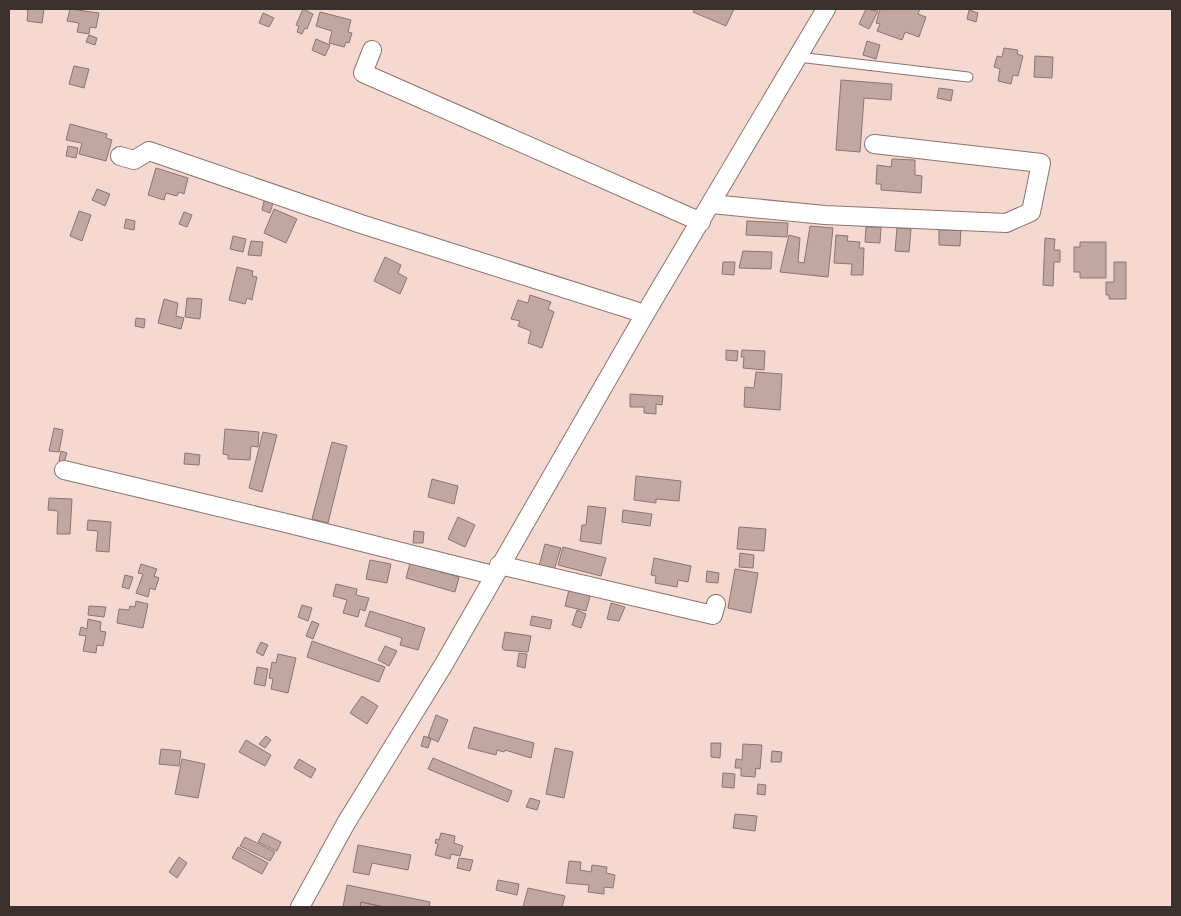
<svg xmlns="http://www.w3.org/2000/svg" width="1181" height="916" viewBox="0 0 1181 916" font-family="'Fira Sans Condensed',sans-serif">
<rect width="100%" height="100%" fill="#f5d9d1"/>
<path fill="#c2a7a0" stroke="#8d746d" d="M23 9H44L42 23 27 21 28 10Z
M70 9 99 13 96 28 90 27 89 34 77 32 79 23 67 21Z
M303 9 313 14 307 29 305 28 302 34 297 32 299 26 296 25Z
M695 9H734L726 26 693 12Z
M866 9 878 11 869 29 859 24Z
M880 9H920L918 14 926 17 919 37 905 32 902 40 877 31 880 24 876 23Z
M969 10 978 13 976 22 967 19Z
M320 12 351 20 348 32 352 33 349 43 346 42 344 47 329 43 332 31 316 26Z
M263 13 274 18 269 27 259 23Z
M89 35 97 38 95 45 86 42Z
M316 39 330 45 325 56 312 50Z
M867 41 880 45 876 59 863 55Z
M1004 48 1018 50 1017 54 1023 56 1018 76 1013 75 1011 84 998 81 1000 69 994 67 997 56 1002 57Z
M1035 56 1053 57 1052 78 1034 77Z
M74 66 89 69 84 88 69 84Z
M841 80 892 84 891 100 864 98 860 152 836 150Z
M939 88 953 90 951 101 937 98Z
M70 124 107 134 106 138 112 140 106 161 79 154 82 143 66 140Z
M68 146 78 148 76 158 66 156Z
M892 159 915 160V175L922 176 921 193 881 190V184H876L877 165 891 167Z
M156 168 188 178 184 194 179 192 177 196 166 193 164 200 148 195Z
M97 189 110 194 105 206 92 200Z
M264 201 273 203 270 213 262 210Z
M274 209 297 219 286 243 264 233Z
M79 211 91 215 82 241 70 236Z
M184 212 192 215 187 227 179 224Z
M126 219 135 221 134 230 124 228Z
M747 221 788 223 787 237 746 235Z
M810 226 833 228 828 277 780 272 789 235 800 238 798 262 804 263Z
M955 226 961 227 960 246 939 245V230H955Z
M866 227H881L880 243 865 242Z
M897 228 911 229 909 252 895 251Z
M836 235 848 236 847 241 860 242 859 248H864L863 275H851L852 264 834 263Z
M233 236 246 239 243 252 230 249Z
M1045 238 1055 239 1054 250H1060V262H1054L1053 286 1043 285Z
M251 241 263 242 261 256 248 255Z
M1080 242H1106V278H1080V272H1074V247H1080Z
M743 251 772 252 771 269 739 268Z
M385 257 401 265 398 273 407 278 400 294 374 281Z
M723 262H735L734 275 722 274Z
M1114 262H1126V299H1109V295H1106V282H1114Z
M237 267 253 271 252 276 257 277 252 300 247 298 245 304 229 300Z
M530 295 551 302 548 309 554 312 542 348 528 343 531 331 518 326 520 321 511 319 518 300 528 303Z
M187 298 202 299 200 319 185 317Z
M164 299 178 303 176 316 184 318 181 329 158 323Z
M136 318 145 319 144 328 135 326Z
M726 350 738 351 737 361 726 360Z
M742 350 765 351 764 370 743 368 744 357H741Z
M756 372 782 374 780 410 744 407 745 387 754 388Z
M630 394 663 396 662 405 656 404V414L644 413V407H630Z
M54 428 63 430 59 452 49 451Z
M225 429 259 432 258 447 251 446 250 460 228 459V455L223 454Z
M263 432 277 435 262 492 249 488Z
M332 442 347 446 328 523 312 519Z
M61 451 67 453 64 462 59 461Z
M185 453 200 455 199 465 184 464Z
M636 476 681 481 679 501 656 499V503L634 500Z
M432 479 458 486 454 504 428 497Z
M49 498 72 499 70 534H57L58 511 48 510Z
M588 506 606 508 601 544 580 541 582 525H586Z
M623 510 652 514 650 526 622 522Z
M458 517 475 525 465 547 448 539Z
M88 520 111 522 109 552 96 551 98 531 87 530Z
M739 527 766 529 764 551 737 549Z
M414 531 424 532 423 543H413Z
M545 544 561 548 554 570 539 566Z
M563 547 606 558 601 576 558 565Z
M740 553 754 555 753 568 739 567Z
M654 558 691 566 688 582 678 580 677 587 655 583 656 576 651 575Z
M370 560 391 564 387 583 366 579Z
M410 563 459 577 455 592 406 578Z
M141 564 157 569 154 576 159 578 155 590 150 588 148 597 136 593 143 574 138 573Z
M735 569 758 573 751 613 728 608Z
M707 571 719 573 718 583 706 582Z
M125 575 133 577 129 589 122 587Z
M336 584 357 589 356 595 369 598 365 611 360 609 358 617 343 613 347 600 333 596Z
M569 590 590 596 586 611 565 606Z
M136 601 148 604 143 628 117 623 119 609 129 610 130 606 135 607Z
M611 603 625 607 619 621 607 619Z
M302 605 312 608 308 621 298 617Z
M89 606 106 607 104 617 88 615Z
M577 610 586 614 581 628 572 625Z
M370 611 425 628 418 650 400 645 402 638 365 626Z
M532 616 552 620 550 629 530 625Z
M88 619 101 622 100 631 106 632 103 646 97 645 96 653 83 651 86 636 79 635 81 627 87 629Z
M312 621 319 624 313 639 306 636Z
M505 632 531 636 528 652 504 650 502 648Z
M312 641 385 667 379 682 307 657Z
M261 642 268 645 263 656 256 652Z
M385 646 397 651 389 666 378 660Z
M519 653 527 654 525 668 517 666Z
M278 654 296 658 288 693 271 689 273 679 269 678 272 662 276 663Z
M257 667 268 669 265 686 254 684Z
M362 696 378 706 367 724 350 713Z
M436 715 448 720 438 742 428 737Z
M474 727 534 743 531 758 505 750 504 752 497 750 496 755 468 748Z
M266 736 271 740 265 748 259 744Z
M424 736 431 739 428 748 421 746Z
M246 740 271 755 265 766 239 752Z
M711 743H721L720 758 711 757Z
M743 744 762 745 760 769 756 768 755 777 741 776V768H735L736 759 742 760Z
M555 748 573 752 564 798 546 794Z
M161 749 181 751 179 766 159 764Z
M772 751 782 752 781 762H771Z
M433 758 512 791 508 802 428 769Z
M182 759 205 764 198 798 175 794Z
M299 759 316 769 311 778 294 768Z
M723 773 735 774 734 788 722 787Z
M758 784 766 785 765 795 757 794Z
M530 798 540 801 537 810 526 807Z
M735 814 757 816 755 831 733 828Z
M263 833 281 842 277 851 258 842Z
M441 833 455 836 454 843 463 846 460 856 451 854 450 859 435 855 438 844 435 843 436 839 439 840Z
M245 837 275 852 270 861 240 846Z
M358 845 411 855 408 870 372 863 369 875 353 872Z
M238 847 268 863 262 874 232 858Z
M179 857 187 863 177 878 169 872Z
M459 858 473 860 470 871 457 868Z
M569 861 581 862 580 870 591 872 592 865 607 867 606 873 615 875 613 888 604 887V894L588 892 589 885 566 883Z
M498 880 519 884 517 895 496 890Z
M347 885 430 902 429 907H384L361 902 360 907H343Z
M528 888 565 896 562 907H523Z
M361 902 384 907H360Z"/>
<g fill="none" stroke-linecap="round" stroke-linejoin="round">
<g stroke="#8c746d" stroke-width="11">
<path id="service" d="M798 57 968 77"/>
</g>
<g stroke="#8c746d" stroke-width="20">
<path id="minor" d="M372 50 363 73 701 222
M120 156 134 160 149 151 361 224 645 314
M711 204 825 215 1006 223 1031 212 1041 163 874 144
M64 470 290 524 493 575
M499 565 713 615 716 604
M300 907 346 823 444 664 645 314 826 9"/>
</g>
<use href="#service" stroke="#fff" stroke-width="9"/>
<use href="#minor" stroke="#fff" stroke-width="18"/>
</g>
<rect width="1181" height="916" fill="none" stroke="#3b302d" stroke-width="20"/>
</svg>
